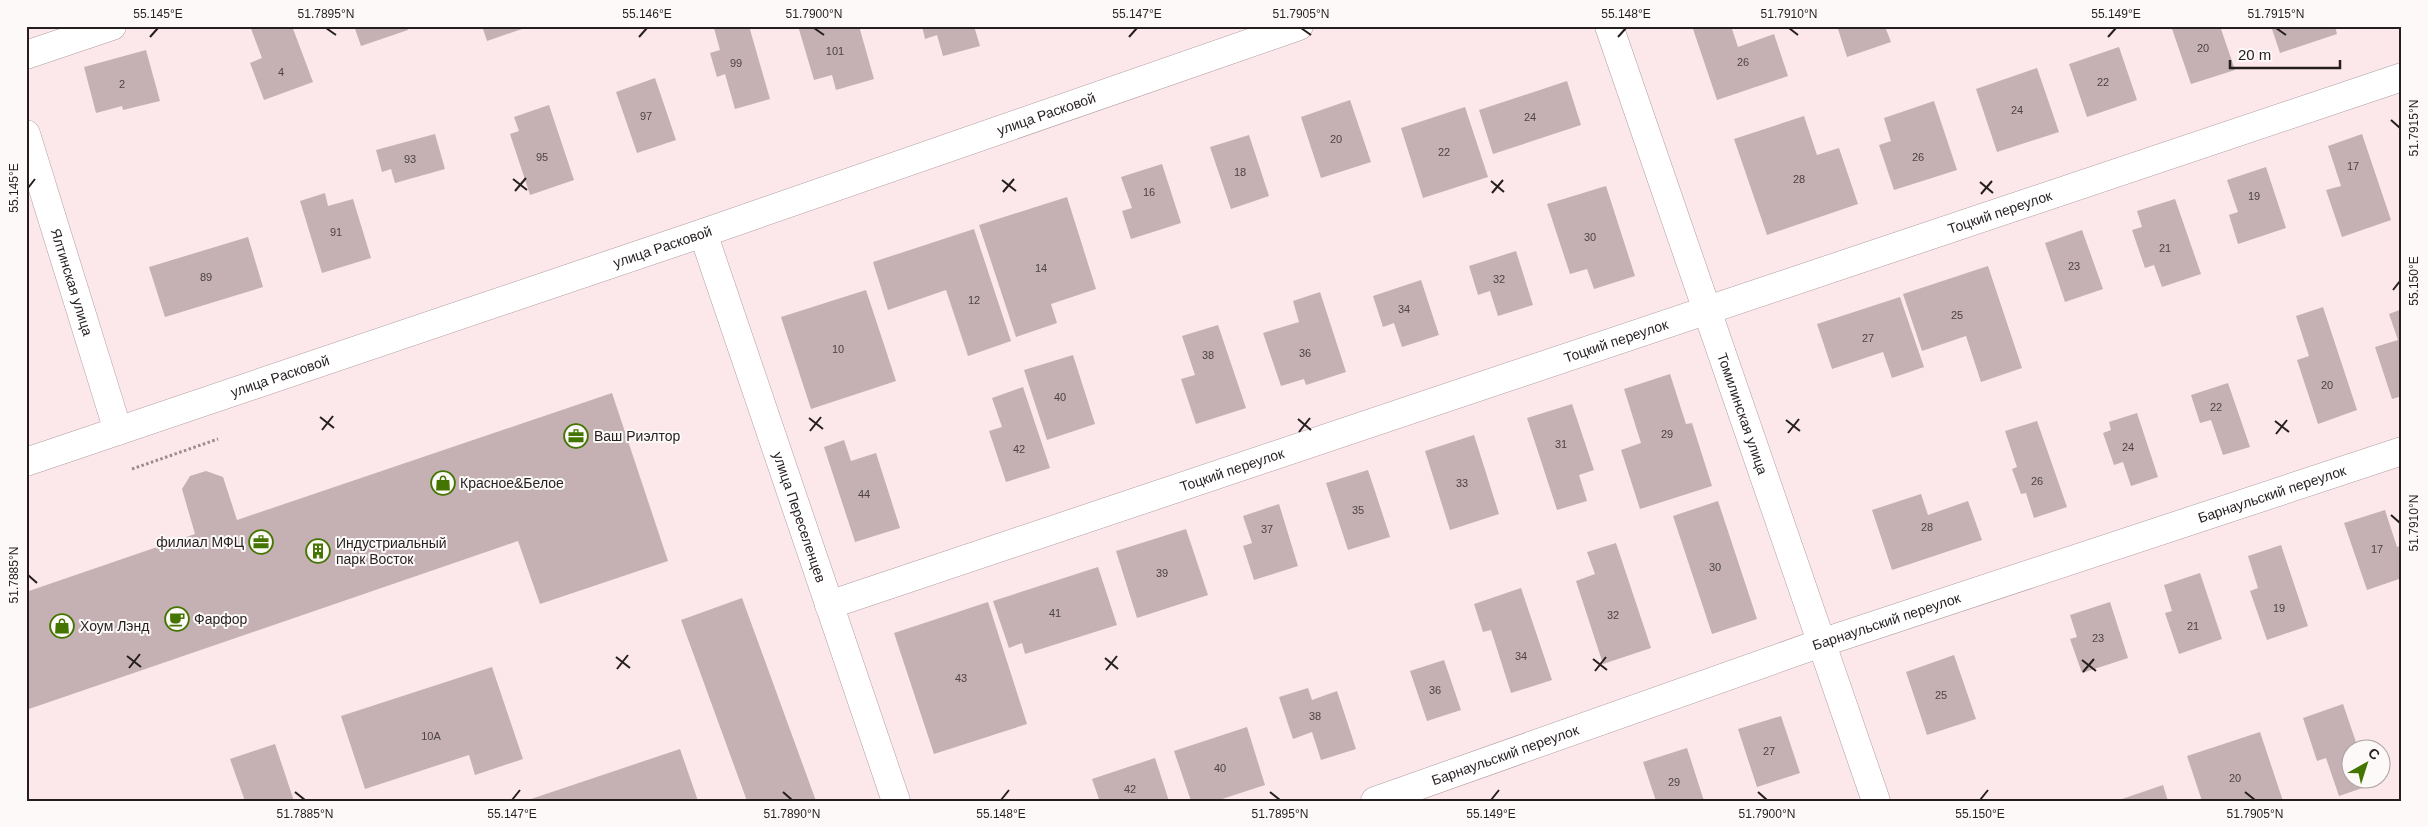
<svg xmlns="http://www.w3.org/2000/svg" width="2428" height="827" viewBox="0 0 2428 827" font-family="Arial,sans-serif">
<rect width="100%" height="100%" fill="#fce7ea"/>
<path fill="#c5b1b4" d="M250 26H292L313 82 264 100 250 63 262 58Z
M354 26H406L408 30 361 46Z
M482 26H521L522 29 487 41Z
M721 26H749L770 99 735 109 725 74 717 77 710 53 720 50 714 28Z
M798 26H859L874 79 836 90 832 75 814 80Z
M922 26H974L980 46 943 56 937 35 925 39Z
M1692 26H1731L1738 47 1774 34 1788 76 1717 100Z
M1837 26H1894V27L1886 29 1891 42 1847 57Z
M2171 26H2220L2235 70 2191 84Z
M2271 26H2335L2337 34 2280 53Z
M2119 47 2137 100 2087 117 2069 64Z
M146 50 160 101 123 110 122 106 96 113 84 67Z
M2037 68 2059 132 1997 152 1976 89Z
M655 78 676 140 637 153 616 92Z
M1567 81 1581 125 1493 154 1479 110Z
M1350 100 1371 162 1321 178 1301 117Z
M1934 101 1957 170 1894 190 1879 145 1891 141 1884 118Z
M549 105 574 180 530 195 510 134 519 131 514 117Z
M1465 107 1488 177 1423 198 1401 128Z
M1804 116 1817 155 1839 148 1858 204 1767 235 1734 139Z
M435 134 445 169 395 183 391 169 382 172 376 150Z
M2362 134 2391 220 2342 237 2326 190 2341 186 2328 146Z
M1249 135 1269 196 1231 209 1210 147Z
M1162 164 1181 223 1131 239 1122 211 1132 208 1121 177Z
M2266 167 2286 228 2238 244 2229 215 2238 212 2227 180Z
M1606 186 1635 276 1594 289 1587 269 1570 274 1547 204Z
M325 193 328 206 353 199 371 258 322 273 300 201Z
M1067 197 1096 289 1051 304 1057 323 1016 337 979 225Z
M2175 199 2201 274 2162 287 2154 265 2145 268 2132 230 2142 227 2137 211Z
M974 229 1011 341 968 356 946 290 888 310 873 262Z
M2082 230 2103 289 2065 302 2045 243Z
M248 237 263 287 165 317 149 267Z
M1516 251 1533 305 1498 316 1490 291 1478 295 1469 266Z
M1988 266 2022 368 1981 382 1966 336 1922 351 1903 294Z
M1421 280 1439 335 1402 347 1394 323 1383 327 1373 296Z
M866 290 896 381 811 409 781 317Z
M1320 292 1346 372 1306 385 1304 379 1281 386 1263 333 1299 322 1293 301Z
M1900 297 1924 367 1892 378 1883 352 1832 369 1817 324Z
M2323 307 2357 410 2318 424 2297 360 2309 356 2296 316Z
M2402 309V396L2392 399 2375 347 2398 340 2389 314Z
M1218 325 1246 408 1196 424 1181 379 1195 375 1182 336Z
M1073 355 1095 424 1047 440 1024 370Z
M1670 374 1686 424 1692 423 1712 486 1640 509 1621 450 1641 443 1624 389Z
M2228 383 2250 447 2223 455 2211 420 2200 423 2191 395Z
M1023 387 1050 468 1006 482 989 431 1002 427 992 398Z
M612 393 668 561 540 604 518 541 26 710V592L195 534 182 489 190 476 206 471 223 477 237 520Z
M1572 404 1594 470 1579 475 1587 501 1557 510 1527 418Z
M2137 413 2158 477 2131 486 2123 462 2114 465 2103 433 2111 430 2109 422Z
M2037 421 2067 507 2034 518 2026 493 2021 494 2012 469 2017 467 2005 431Z
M1474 435 1499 514 1450 530 1425 451Z
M844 440 851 461 876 453 900 528 855 542 824 447Z
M1368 470 1390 537 1348 550 1326 483Z
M1921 494 1928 515 1968 501 1982 540 1892 570 1872 510Z
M1718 501 1757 619 1712 634 1673 516Z
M1279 504 1298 566 1254 580 1243 546 1252 543 1243 516Z
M2385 510 2397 547 2400 546 2402 551V578L2367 590 2344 523Z
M1186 529 1208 595 1137 618 1116 551Z
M1616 543 1651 648 1603 664 1576 581 1595 574 1587 552Z
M2281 545 2308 626 2267 640 2250 591 2258 588 2248 556Z
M1098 567 1117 625 1025 654 1022 643 1009 648 993 601Z
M2200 573 2222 639 2179 654 2165 613 2172 611 2164 585Z
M1521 588 1552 680 1511 693 1491 630 1483 632 1474 604Z
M742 598 816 801H747L681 620Z
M988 602 1027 724 934 754 894 633Z
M2110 602 2128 658 2082 673 2070 639 2077 637 2070 615Z
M1954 655 1976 719 1927 735 1906 672Z
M1444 660 1461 710 1427 721 1410 671Z
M492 667 523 759 475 775 469 755 365 789 341 716Z
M1308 688 1312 700 1337 691 1356 749 1321 760 1312 732 1293 739 1279 697Z
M2343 704 2358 748 2367 744 2369 750H2350V780H2379L2380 782 2339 796 2326 758 2317 761 2303 718Z
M1781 716 1800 773 1757 787 1738 729Z
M1247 727 1265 785 1216 801H1191L1174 751Z
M2260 732 2283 801H2202L2187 756Z
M275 744 294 801H245L230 759Z
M1687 748 1704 801H1656L1643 762Z
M680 749 698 801H528V800Z
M1155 758 1169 801H1095L1099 799 1092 779Z
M2163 785 2168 801H2119V800Z"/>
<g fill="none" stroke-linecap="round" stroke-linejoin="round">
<g stroke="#b09da0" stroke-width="29">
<g id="minor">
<path id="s1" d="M1609 26 1876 801"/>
<path d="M26 55 112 26"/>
<path id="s2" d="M26 134 118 431"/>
<path id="s3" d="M703 233 896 801"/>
<path id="s4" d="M829 605 2402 77"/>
<path id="s5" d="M1375 801 1821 643 2402 451"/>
</g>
</g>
<g stroke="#b09da0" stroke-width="29">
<g id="tertiary">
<path id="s6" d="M26 462 703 233 1299 26"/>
</g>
</g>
<path stroke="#998a8c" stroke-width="3" stroke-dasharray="2.5 2.5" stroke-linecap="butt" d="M132 469 218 439"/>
<use href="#minor" stroke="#fff" stroke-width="28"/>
<use href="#tertiary" stroke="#fff" stroke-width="28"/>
</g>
<path fill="none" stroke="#251e1f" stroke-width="2" d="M326 28 336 35M814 28 824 35M1301 28 1311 35M1789 28 1798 35M2276 28 2286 35M150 37 158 28M639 37 647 28M1129 37 1137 28M1618 37 1626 28M2108 37 2116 28M2391 120 2400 128M513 179 527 190M1002 180 1016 191M1491 181 1504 192M1980 182 1993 193M28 188 35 179M515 191 526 178M1003 192 1014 179M1492 193 1503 180M1981 194 1992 181M2393 290 2400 281M320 417 334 428M809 418 823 429M1298 419 1311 430M1786 420 1800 431M2275 421 2289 432M322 430 333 416M810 431 821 417M1299 432 1310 418M1788 433 1799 419M2276 434 2287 420M2391 515 2400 523M28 575 37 583M127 656 141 667M616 657 630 668M1105 658 1118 669M1593 659 1607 670M2082 660 2096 671M129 668 140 654M617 669 628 655M1106 670 1117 656M1595 671 1606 657M2083 672 2094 659M295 792 305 800M783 792 792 800M1270 792 1280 800M1758 792 1767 800M2245 792 2255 800M512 800 520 790M1001 800 1009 790M1491 800 1499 790M1980 800 1988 790"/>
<defs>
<g id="office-ring" transform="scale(1.25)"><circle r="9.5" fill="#fdf9f9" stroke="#437500" stroke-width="1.5"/><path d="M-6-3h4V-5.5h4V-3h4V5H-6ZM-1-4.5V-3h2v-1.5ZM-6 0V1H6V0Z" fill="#437500"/></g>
<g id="shop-ring" transform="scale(1.25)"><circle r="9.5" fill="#fdf9f9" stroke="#437500" stroke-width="1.5"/><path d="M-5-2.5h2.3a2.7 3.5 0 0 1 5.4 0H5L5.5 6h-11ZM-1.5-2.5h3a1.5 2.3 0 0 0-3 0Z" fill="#437500"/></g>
<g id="building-ring" transform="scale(1.25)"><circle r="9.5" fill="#fdf9f9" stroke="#437500" stroke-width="1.5"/><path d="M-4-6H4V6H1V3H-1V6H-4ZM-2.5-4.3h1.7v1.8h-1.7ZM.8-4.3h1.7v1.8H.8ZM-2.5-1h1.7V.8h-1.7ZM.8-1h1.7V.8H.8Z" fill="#437500"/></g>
<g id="cafe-ring" transform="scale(1.25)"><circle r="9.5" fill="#fdf9f9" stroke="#437500" stroke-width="1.5"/><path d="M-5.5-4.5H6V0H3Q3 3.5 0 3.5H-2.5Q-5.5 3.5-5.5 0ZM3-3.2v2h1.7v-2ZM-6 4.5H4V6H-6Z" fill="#437500"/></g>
</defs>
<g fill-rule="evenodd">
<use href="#office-ring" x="576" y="436"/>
<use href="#shop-ring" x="443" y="483"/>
<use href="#office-ring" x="261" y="542"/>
<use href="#building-ring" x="318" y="551"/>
<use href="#cafe-ring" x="177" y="619"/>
<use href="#shop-ring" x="62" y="626"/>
</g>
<g text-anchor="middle" stroke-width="4" stroke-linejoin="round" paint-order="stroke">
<g font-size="11" fill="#4d4344">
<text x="2203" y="52">20</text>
<text x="835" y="55">101</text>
<text x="1743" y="66">26</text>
<text x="736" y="67">99</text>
<text x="281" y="76">4</text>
<text x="2103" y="86">22</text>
<text x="122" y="88">2</text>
<text x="2017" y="114">24</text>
<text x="646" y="120">97</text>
<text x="1530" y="121">24</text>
<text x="1336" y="143">20</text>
<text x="1444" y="156">22</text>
<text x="542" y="161">95</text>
<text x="1918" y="161">26</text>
<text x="410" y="163">93</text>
<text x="2353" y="170">17</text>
<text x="1240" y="176">18</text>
<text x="1799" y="183">28</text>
<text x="1149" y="196">16</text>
<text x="2254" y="200">19</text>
<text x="336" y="236">91</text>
<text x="1590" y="241">30</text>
<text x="2165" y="252">21</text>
<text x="2074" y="270">23</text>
<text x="1041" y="272">14</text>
<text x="206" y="281">89</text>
<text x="1499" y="283">32</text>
<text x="974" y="304">12</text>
<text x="1404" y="313">34</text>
<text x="1957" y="319">25</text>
<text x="1868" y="342">27</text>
<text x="838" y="353">10</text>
<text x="1305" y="357">36</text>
<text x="1208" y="359">38</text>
<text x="2327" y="389">20</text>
<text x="1060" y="401">40</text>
<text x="2216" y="411">22</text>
<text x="1667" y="438">29</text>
<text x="1561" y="448">31</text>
<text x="2128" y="451">24</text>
<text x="1019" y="453">42</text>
<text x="2037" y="485">26</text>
<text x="1462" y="487">33</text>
<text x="864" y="498">44</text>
<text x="1358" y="514">35</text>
<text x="1927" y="531">28</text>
<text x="1267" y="533">37</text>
<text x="2377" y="553">17</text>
<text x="1715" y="571">30</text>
<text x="1162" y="577">39</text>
<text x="2279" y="612">19</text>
<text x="1055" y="617">41</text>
<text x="1613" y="619">32</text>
<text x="2193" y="630">21</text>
<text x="2098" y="642">23</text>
<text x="1521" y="660">34</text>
<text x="961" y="682">43</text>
<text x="1435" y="694">36</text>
<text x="1941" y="699">25</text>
<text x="1315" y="720">38</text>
<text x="431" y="740">10А</text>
<text x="1769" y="755">27</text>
<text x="1220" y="772">40</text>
<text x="2235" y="782">20</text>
<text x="1674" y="786">29</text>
<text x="1130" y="793">42</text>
</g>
<g font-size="14" fill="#251e1f" stroke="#fdf9f9">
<text dy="5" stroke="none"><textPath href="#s6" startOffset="1078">улица Расковой</textPath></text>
<text dy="5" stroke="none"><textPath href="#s4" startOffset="1235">Тоцкий переулок</textPath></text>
<text dy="5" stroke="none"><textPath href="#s6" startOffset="672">улица Расковой</textPath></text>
<text dy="5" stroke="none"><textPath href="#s2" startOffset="155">Ялтинская улица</textPath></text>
<text dy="5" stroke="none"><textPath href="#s4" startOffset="830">Тоцкий переулок</textPath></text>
<text dy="5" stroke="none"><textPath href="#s6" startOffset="268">улица Расковой</textPath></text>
<text dy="5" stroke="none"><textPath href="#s1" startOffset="410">Томилинская улица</textPath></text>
<text dy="5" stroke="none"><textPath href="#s4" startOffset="425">Тоцкий переулок</textPath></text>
<text dy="5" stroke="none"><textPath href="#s5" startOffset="948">Барнаульский переулок</textPath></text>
<text dy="5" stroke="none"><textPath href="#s3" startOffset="300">улица Переселенцев</textPath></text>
<text dy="5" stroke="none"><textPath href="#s5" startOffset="542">Барнаульский переулок</textPath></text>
<text dy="5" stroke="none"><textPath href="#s5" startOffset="138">Барнаульский переулок</textPath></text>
</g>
<g font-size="14" fill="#251e1f" stroke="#fdf9f9" text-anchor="start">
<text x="594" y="441">Ваш Риэлтор</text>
<text x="460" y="488">Красное&amp;Белое</text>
<text x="244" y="547" text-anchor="end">филиал МФЦ</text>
<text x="336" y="548">Индустриальный<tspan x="336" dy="16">парк Восток</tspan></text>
<text x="194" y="624">Фарфор</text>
<text x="80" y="631">Хоум Лэнд</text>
</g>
</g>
<rect width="2428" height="827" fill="none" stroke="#fdf9f9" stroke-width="55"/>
<g transform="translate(2366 764) rotate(39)"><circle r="24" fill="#fdf9f9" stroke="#a7a1a2"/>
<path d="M0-4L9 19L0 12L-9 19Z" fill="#437500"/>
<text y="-8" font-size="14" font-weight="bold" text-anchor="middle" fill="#251e1f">С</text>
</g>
<path d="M2230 60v8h110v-8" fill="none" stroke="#251e1f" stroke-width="2.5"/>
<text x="2238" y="60" font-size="15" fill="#251e1f" stroke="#fdf9f9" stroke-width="4" paint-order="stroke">20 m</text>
<rect x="28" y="28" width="2372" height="772" fill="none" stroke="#251e1f" stroke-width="2"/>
<g font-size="12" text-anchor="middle" fill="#251e1f">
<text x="158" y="18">55.145°E</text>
<text x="326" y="18">51.7895°N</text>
<text x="647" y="18">55.146°E</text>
<text x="814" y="18">51.7900°N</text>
<text x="1137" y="18">55.147°E</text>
<text x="1301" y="18">51.7905°N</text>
<text x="1626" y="18">55.148°E</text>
<text x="1789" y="18">51.7910°N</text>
<text x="2116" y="18">55.149°E</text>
<text x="2276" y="18">51.7915°N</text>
<text transform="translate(2414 128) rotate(-90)" y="4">51.7915°N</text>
<text transform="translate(14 188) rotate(-90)" y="4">55.145°E</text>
<text transform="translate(2414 281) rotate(-90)" y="4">55.150°E</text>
<text transform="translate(2414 523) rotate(-90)" y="4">51.7910°N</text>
<text transform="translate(14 575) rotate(-90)" y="4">51.7885°N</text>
<text x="305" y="818">51.7885°N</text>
<text x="512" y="818">55.147°E</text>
<text x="792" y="818">51.7890°N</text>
<text x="1001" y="818">55.148°E</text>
<text x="1280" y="818">51.7895°N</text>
<text x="1491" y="818">55.149°E</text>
<text x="1767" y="818">51.7900°N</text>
<text x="1980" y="818">55.150°E</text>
<text x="2255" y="818">51.7905°N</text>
</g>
</svg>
